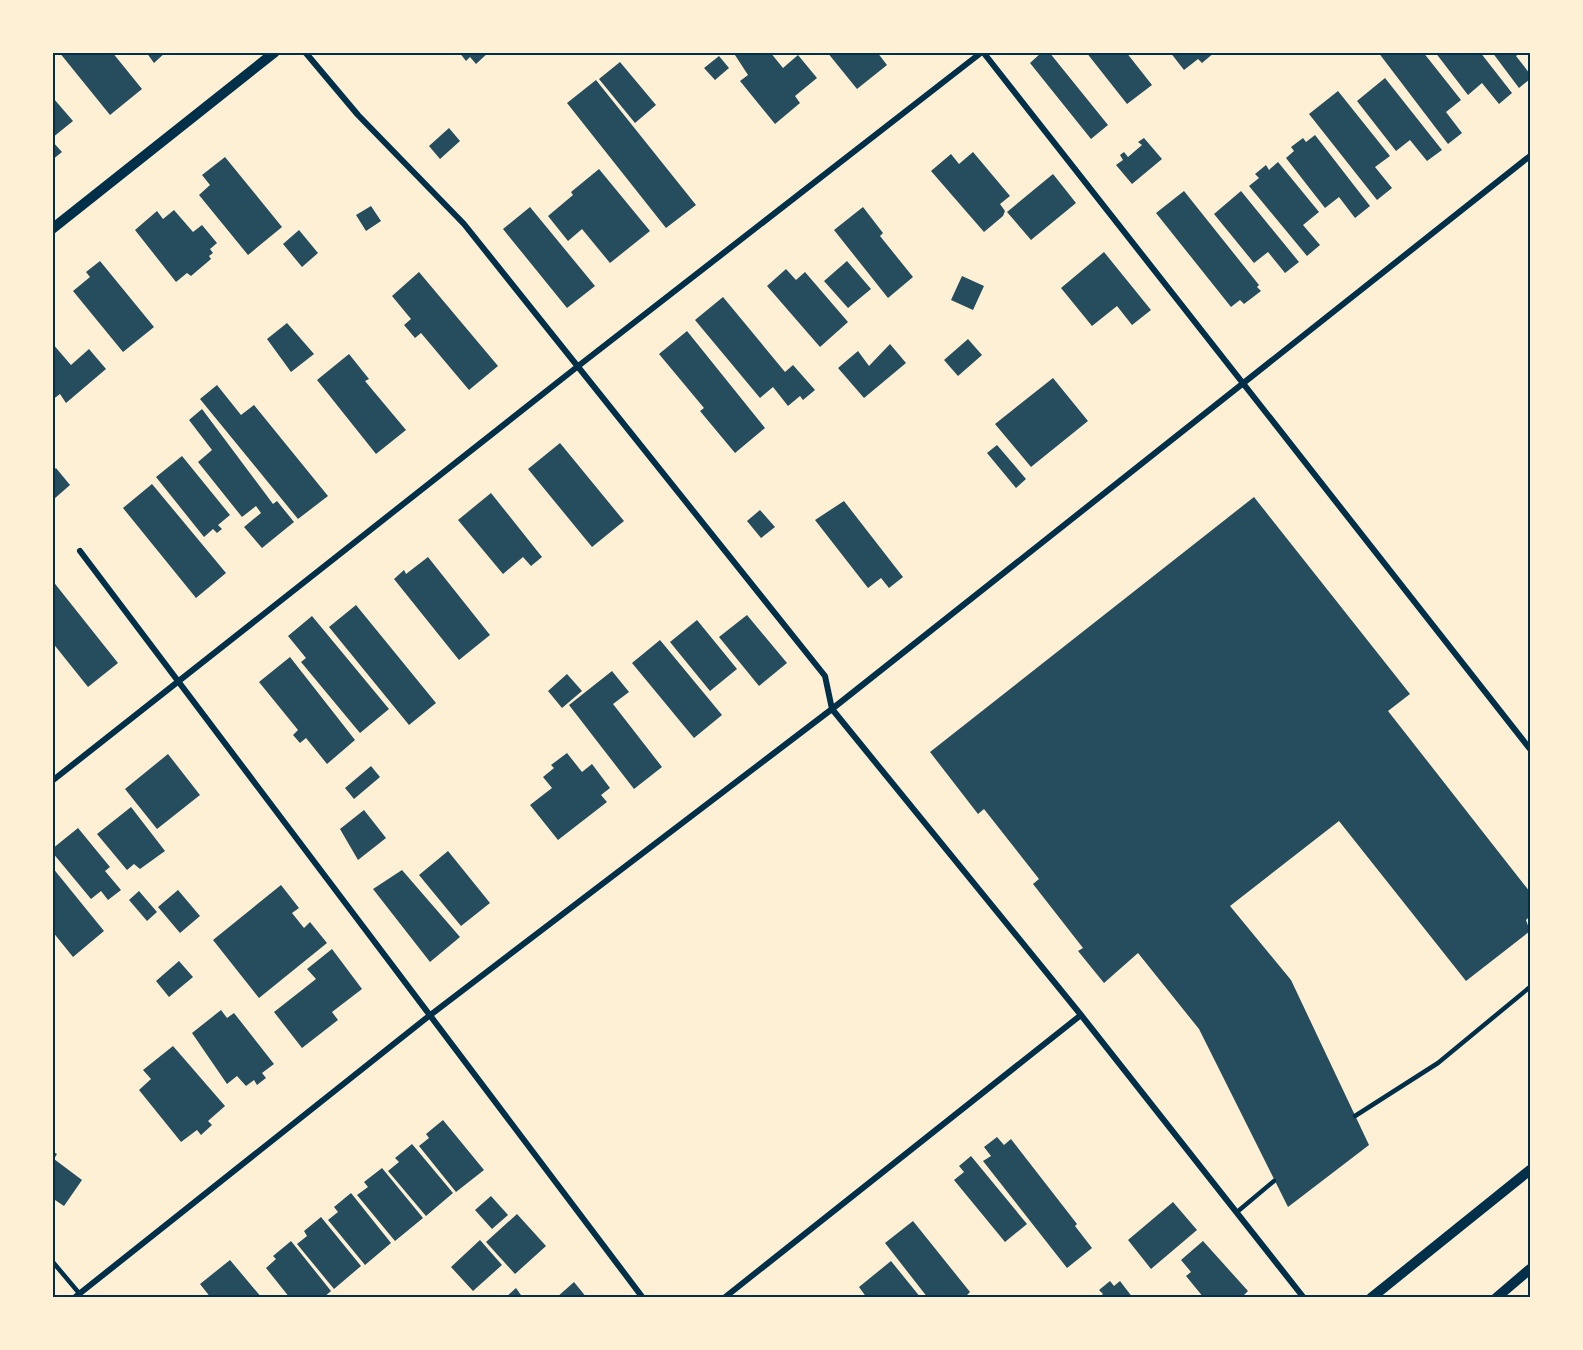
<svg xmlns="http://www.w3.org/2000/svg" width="1583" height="1350" viewBox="0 0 1583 1350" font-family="'Archivo Narrow',sans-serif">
<rect width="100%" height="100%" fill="#fdf0d5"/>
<path fill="#264d5e" d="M59 52H112L142 89 110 115Z
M146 52H166L154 63Z
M459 52H489L476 64 470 57 466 61Z
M733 52H770L783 68 798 55 817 78 795 96 800 103 775 124 740 81 748 75Z
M827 52H877L887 65 857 89Z
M1042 52H1049L1108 125 1091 139 1030 63Z
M1086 52H1126L1152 85 1127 104Z
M1170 52H1215L1202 63 1198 59 1184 70Z
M1378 52H1423L1461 100 1446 112 1462 133 1448 144Z
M1435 52H1480L1512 93 1499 104 1482 83 1468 95Z
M1492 52H1521L1516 56 1530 74V79L1519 88Z
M719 56 729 68 715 80 704 68Z
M620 62 656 105 635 123 599 79Z
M1385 78 1442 150 1427 161 1410 140 1396 151 1357 101Z
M596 80 696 205 666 228 567 103Z
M1338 91 1390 156 1375 167 1392 188 1377 200 1309 114Z
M54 99 73 121 52 138V100Z
M449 128 460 141 440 159 429 146Z
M1315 135 1370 206 1355 218 1339 197 1325 208 1286 158 1294 151 1291 147 1303 138 1306 142Z
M1144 138 1162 159 1132 184 1116 165 1123 160 1120 155 1124 152 1128 157 1142 145 1138 142Z
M52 141 62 152 52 160Z
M973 152 1010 196 1000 204 1005 211 1003 216 984 232 931 171 951 154 959 164Z
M225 157 282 227 248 255 199 195 210 185 202 175Z
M1278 162 1319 212 1303 225 1320 245 1307 256 1249 186 1259 178 1255 174 1266 165 1269 170Z
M599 169 650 231 610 263 582 229 568 241 548 216 573 195 571 192Z
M1053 174 1076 203 1031 240 1007 212Z
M1184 191 1259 285 1257 287 1261 291 1244 304 1240 300 1231 307 1156 213Z
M1241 191 1299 262 1285 273 1268 252 1254 263 1214 214Z
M371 206 381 221 366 231 356 215Z
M530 207 595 286 567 308 503 229Z
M863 207 883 233 880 236 913 277 888 298 834 230Z
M174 210 193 232 202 225 217 243 210 249 213 253 209 256 211 259 191 276 187 273 176 282 135 230 157 211 163 219Z
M299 230 318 253 302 267 283 244Z
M1104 252 1151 310 1132 325 1117 306 1092 326 1061 288Z
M100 261 154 327 123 352 73 291 90 277 86 272Z
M847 261 871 289 848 308 824 281Z
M786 269 796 280 805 272 848 322 820 347 767 286Z
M419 272 498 366 469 390 421 333 415 338 404 325 411 319 392 296Z
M962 276 984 286 973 310 951 300Z
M723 297 785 372 793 365 815 390 803 400 800 396 788 406 773 387 760 398 695 320Z
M287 323 314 354 291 372 267 339Z
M687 331 765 428 735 453 700 411 704 408 659 354Z
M968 339 982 355 958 376 944 360Z
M52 343 71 365 89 349 106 369 66 403 60 394 52 400Z
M890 344 906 363 864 398 838 368 858 351 869 366Z
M349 354 369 379 365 381 406 430 376 454 317 380Z
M1053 378 1088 421 1031 467 995 424Z
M217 385 241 415 254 405 328 496 298 519 200 399Z
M202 409 273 504 277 501 294 522 262 548 244 527 261 513 256 506 242 517 198 462 212 450 189 420Z
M560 443 624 521 592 547 528 469Z
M997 445 1026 479 1016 488 987 453Z
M182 456 230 515 218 525 222 529 217 533 213 529 204 537 156 477Z
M56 468 70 485 54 499 52 471Z
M152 484 226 573 196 598 123 508Z
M491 493 542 557 531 566 523 557 503 574 458 520Z
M1254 497 1410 694 1388 711 1530 892V916L1526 920 1530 931 1466 981 1339 821 1230 906 1291 980 1369 1145 1288 1207 1199 1029 1138 953 1104 983 1078 951 1083 948 1033 884 1039 879 984 809 978 814 930 752Z
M844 501 903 577 889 588 881 578 868 588 815 520Z
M760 510 775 527 761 538 747 521Z
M428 557 490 635 459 660 394 579 404 570 406 574Z
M52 580 118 663 88 687 52 642Z
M356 605 436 703 409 725 329 627Z
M747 615 787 663 759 686 719 637Z
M312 616 389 709 360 733 301 662 306 658 288 636Z
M697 620 737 669 710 691 670 642Z
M660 640 722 715 694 738 632 663Z
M290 657 355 740 327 764 306 738 300 743 293 735 298 730 259 682Z
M612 671 629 692 613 704 662 767 634 789 569 705Z
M567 674 582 691 562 708 548 691Z
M567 753 582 772 592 764 610 788 601 795 607 802 558 840 530 805 552 788 543 777 554 768 551 765Z
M168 754 200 795 157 829 125 789Z
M371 766 380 777 354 799 345 788Z
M131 807 165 851 140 869 134 864 127 870 97 834Z
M364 810 386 838 358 860 340 829Z
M78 828 110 867 105 871 121 890 108 900 101 891 91 899 52 852V849Z
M448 851 490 903 461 926 419 875Z
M52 867 104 931 73 957 52 931Z
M402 870 460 937 430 962 373 889Z
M281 885 299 908 292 913 304 928 310 922 327 943 259 998 213 940Z
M178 890 200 916 180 933 158 907Z
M139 891 157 912 147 921 129 900Z
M332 949 362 989 332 1012 338 1020 302 1048 274 1012 316 979 307 969Z
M179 961 193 977 169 997 156 981Z
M221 1010 227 1018 234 1013 274 1064 262 1073 266 1078 257 1085 254 1080 246 1086 237 1076 227 1084 192 1033Z
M173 1046 225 1106 208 1121 212 1125 201 1135 197 1130 181 1142 139 1090 151 1079 143 1070Z
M443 1120 484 1170 456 1192 419 1146 429 1138 426 1134Z
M997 1137 1004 1145 1011 1139 1077 1224 1075 1226 1092 1248 1067 1268 983 1161 991 1156 984 1147Z
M412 1144 453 1193 426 1216 388 1171 399 1162 395 1158Z
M52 1151 57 1154 54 1159 82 1180 64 1206 52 1198Z
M971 1156 1027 1224 1005 1242 954 1180 964 1172 959 1166Z
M382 1168 423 1218 395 1241 357 1195 368 1187 364 1182Z
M351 1193 391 1243 365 1265 328 1220 338 1212 334 1207Z
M491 1196 508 1215 492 1229 475 1210Z
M1173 1202 1197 1230 1151 1269 1128 1240Z
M517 1214 546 1246 515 1274 486 1242Z
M321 1217 361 1266 334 1289 297 1244 307 1236 304 1231Z
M913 1221 970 1292 964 1298H928L885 1243Z
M480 1240 502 1265 473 1291 451 1267Z
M291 1241 331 1291 323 1298H290L266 1268 276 1259 273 1256Z
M1203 1241 1248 1291 1241 1298H1204L1186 1276 1191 1272 1181 1260Z
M230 1260 262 1298H211L200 1284Z
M891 1261 921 1298H867L859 1287Z
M1110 1281 1114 1286 1120 1281 1133 1298H1098L1103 1294 1099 1290Z
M574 1282 587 1298H556Z
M516 1288 523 1298H505Z"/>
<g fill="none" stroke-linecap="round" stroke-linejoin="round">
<path stroke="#003049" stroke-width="4.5" d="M1355 1116 1438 1063 1530 987
M1237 1212 1274 1181
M52 1261 79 1293"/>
<path stroke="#003049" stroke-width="6" d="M305 52 358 115 464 224 825 676 832 709 1081 1015 1304 1298
M983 52 1530 749
M80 551 643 1298
M52 781 577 367 982 52
M74 1298 429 1016 832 709 1530 156
M724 1298 1081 1015"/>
<path stroke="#003049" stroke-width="10" d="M52 229 275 52
M1371 1298 1530 1170
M1496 1298 1530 1269"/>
</g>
<rect width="1583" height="1350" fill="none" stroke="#fdf0d5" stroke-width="108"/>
<rect x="54" y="54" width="1475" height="1242" fill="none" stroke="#003049" stroke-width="2"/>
</svg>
